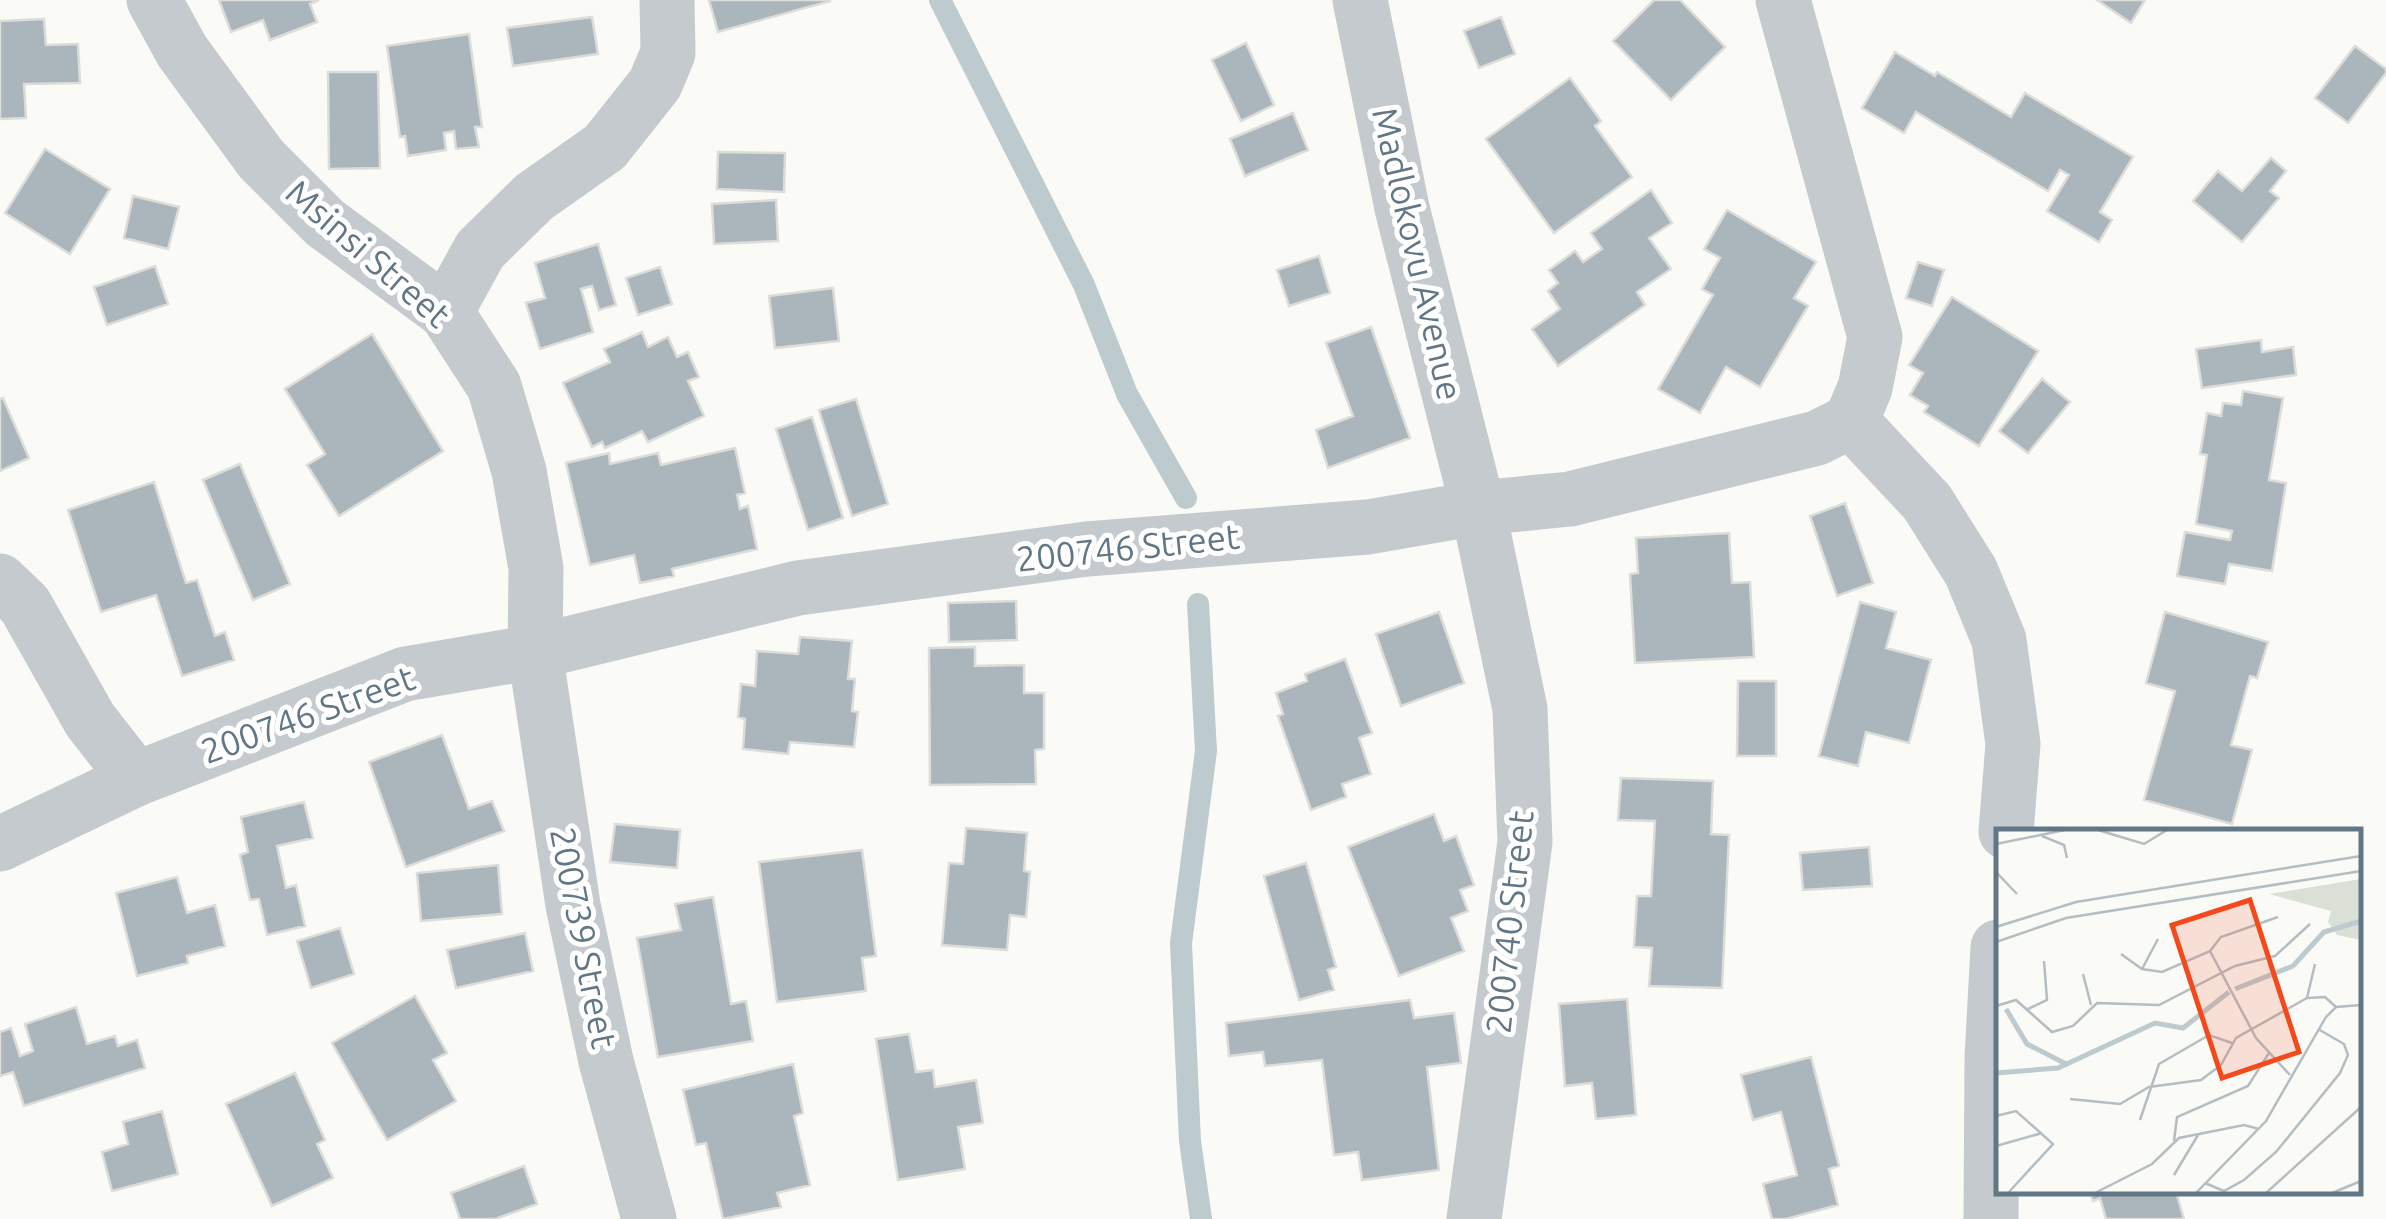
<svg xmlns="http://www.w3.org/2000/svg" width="2386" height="1219" viewBox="0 0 2386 1219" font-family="Ubuntu,sans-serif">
<rect width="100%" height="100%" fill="#fafaf7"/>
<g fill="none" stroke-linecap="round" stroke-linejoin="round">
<path stroke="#bdcace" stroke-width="22" d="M940 0 1084 285 1127 394 1186 498
M1198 604 1206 751 1181 943 1190 1141 1201 1219"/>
</g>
<path fill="#abb5bc" stroke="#dcdcd9" stroke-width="2.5" d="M219 0H319L310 4 317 22 270 40 263 20 231 32Z
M709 0H830V1L718 32Z
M1654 0H1680L1725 47 1671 100 1613 41Z
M2097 0H2145L2131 23Z
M592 17 598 54 513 66 507 28Z
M1501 17 1515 54 1479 68 1464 31Z
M44 19 46 45 78 44 80 83 24 84 26 118 0 119V21Z
M469 34 482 127H475L479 147 456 149 454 131 444 133 446 150 408 156 405 136 400 137 387 46Z
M1246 43 1274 105 1241 121 1212 60Z
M2355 46 2386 69V73L2348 123 2315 98Z
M1895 52 1935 76 1937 72 2011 117 2025 93 2133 157 2100 212 2112 220 2099 242 2047 211 2069 175 2060 170 2048 191 1916 112 1904 133 1862 108Z
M328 72H378L380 168 329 169Z
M1570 78 1601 121 1595 126 1632 177 1554 233 1486 139Z
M1293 113 1308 150 1245 176 1230 139Z
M45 149 110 189 70 254 5 213Z
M718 152 785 153 784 192 717 189Z
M2271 158 2286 171 2270 191 2279 198 2242 242 2193 201 2218 171 2242 191Z
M1651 190 1672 223 1649 238 1671 269 1637 292 1645 305 1558 366 1532 329 1560 309 1548 291 1558 283 1549 270 1575 251 1583 262 1602 249 1591 233Z
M133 196 179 207 168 249 124 238Z
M776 200 778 241 714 244 712 204Z
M1727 210 1816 262 1794 298 1808 306 1760 387 1726 367 1700 413 1658 389 1713 295 1702 289 1720 258 1704 249Z
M598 244 616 305 599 310 592 286 581 289 593 332 540 349 526 303 545 298 535 263Z
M1319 256 1330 293 1289 306 1277 270Z
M1918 262 1944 270 1932 306 1906 298Z
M155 266 168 304 107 325 94 287Z
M660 267 672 304 638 315 626 278Z
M833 288 839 341 775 348 769 296Z
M1952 297 2038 351 1979 446 1924 412 1928 406 1910 395 1923 373 1909 365Z
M1371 327 1410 438 1328 468 1316 430 1353 416 1326 343Z
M642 332 648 347 668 337 677 357 688 352 699 377 688 381 704 416 648 442 642 431 605 448 602 442 592 447 563 383 610 362 604 349Z
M372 334 443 451 339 516 307 465 325 454 285 389Z
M2261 340 2262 352 2293 347 2296 375 2202 388 2196 349Z
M2042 379 2070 402 2028 453 1999 431Z
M2243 391 2283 398 2269 480 2286 483 2272 571 2229 564 2225 584 2177 576 2185 532 2230 540 2232 531 2196 524 2207 455 2200 454 2207 413 2221 416 2223 403 2241 405Z
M3 398 29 458 0 471V399Z
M856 399 888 504 852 516 819 410Z
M812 417 843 518 808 530 776 429Z
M735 448 745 493 737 495 740 509 748 506 757 549 672 569 674 576 640 583 634 555 590 565 566 463 609 453 610 464 658 453 661 465Z
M240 464 290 584 253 600 203 480Z
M154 482 186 583 197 580 215 636 225 632 234 660 182 676 156 595 101 612 68 510Z
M1845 503 1873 583 1837 596 1810 516Z
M1729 533 1732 583 1750 582 1754 657 1635 663 1630 574 1638 573 1636 538Z
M1016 601 1017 640 949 642 948 603Z
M1860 602 1896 612 1886 648 1931 660 1909 743 1866 732 1858 766 1819 756Z
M1439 612 1464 683 1401 706 1376 634Z
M2165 612 2268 642 2257 678 2250 676 2231 745 2252 750 2232 824 2144 800 2175 691 2146 683Z
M800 637 852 641 848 679H855L852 711 858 712 854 747 790 742 788 754 743 749 745 719 738 717 741 684 755 686 757 651 798 654Z
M975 647V666L1024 665V693H1044V749L1035 750 1036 784 930 785 929 648Z
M1345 659 1372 733 1359 738 1371 774 1342 784 1346 797 1311 810 1278 716 1283 714 1276 693 1307 681 1305 674Z
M1738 681H1776V756H1737Z
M442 735 469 809 492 801 504 831 406 867 369 762Z
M1621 778 1713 781 1711 834 1729 835 1722 988 1649 986 1652 948 1634 947 1637 896H1651L1655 821 1618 820Z
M304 802 313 838 277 846 286 888 296 885 305 926 267 935 259 899 250 900 240 855 248 852 241 817Z
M1434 814 1444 841 1456 836 1474 885 1460 890 1468 911 1451 918 1464 951 1399 976 1348 847Z
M615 824 680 830 677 868 610 862Z
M966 828 1027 833 1024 871 1030 872 1026 917 1010 915 1007 950 942 945 949 863 963 864Z
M1869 847 1872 886 1803 890 1800 853Z
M862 850 876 956 862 958 866 991 777 1002 759 862Z
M1306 863 1336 967 1328 970 1334 990 1299 1000 1264 876Z
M498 865 502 914 421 921 417 873Z
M177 877 187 913 215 905 225 946 187 956 188 963 137 976 116 893Z
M713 897 731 1004 746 1001 753 1041 658 1057 637 938 681 930 675 904Z
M340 928 354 974 311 988 297 941Z
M525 933 533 971 456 988 447 950Z
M415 996 447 1053 433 1060 456 1101 387 1140 332 1043Z
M1627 999 1636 1115 1596 1119 1592 1083 1565 1086 1559 1004Z
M1410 1000 1414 1018 1454 1013 1461 1063 1427 1067 1439 1170 1362 1180 1358 1152 1334 1155 1322 1060 1265 1066 1263 1052 1229 1056 1226 1023Z
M76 1007 87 1044 115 1036 118 1046 137 1040 145 1068 24 1106 13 1072 0 1076V1032L11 1028 20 1056 33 1051 25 1024Z
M909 1034 916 1072 933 1070 935 1087 976 1080 983 1123 958 1127 965 1169 898 1180 876 1039Z
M1811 1057 1839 1166 1829 1169 1838 1205 1786 1219H1772L1763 1184 1797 1175 1781 1112 1753 1120 1741 1075Z
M793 1064 803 1113 794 1116 810 1185 777 1193 781 1207 723 1219 706 1143 696 1145 683 1090Z
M295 1073 325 1140 317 1144 333 1178 272 1206 226 1104Z
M162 1111 178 1174 112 1191 102 1152 128 1144 123 1122Z
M524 1166 537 1204 495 1219H460L451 1193Z
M2090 1192H2176L2184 1219H2106L2100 1198 2093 1201Z"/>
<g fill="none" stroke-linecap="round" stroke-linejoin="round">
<path stroke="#c5cace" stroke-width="55" d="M154 0 182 51 261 159 325 223 446 312 494 386 519 471 536 568 535 652 573 905 606 1061 649 1219
M1360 0 1402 208 1478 508 1520 709 1525 842 1474 1219
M446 312 480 250 534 197 605 147 655 84 668 53 667 0
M1851 421 1927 502 1971 572 1999 640 2013 744 2006 832
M0 581 25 605 90 720 136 779
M0 844 136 779 405 674 535 652 798 588 1087 549 1368 527 1478 508 1570 499 1817 438 1851 421 1865 388 1875 337 1783 0
M1991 1219 1992 1059 1998 947"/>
</g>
<g text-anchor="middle" stroke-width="10" stroke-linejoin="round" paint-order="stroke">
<g font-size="35" fill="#627785" stroke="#fff">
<text transform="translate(368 254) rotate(41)" y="12">Msinsi Street</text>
<text transform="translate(1417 254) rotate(77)" y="12">Madlokovu Avenue</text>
<text transform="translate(1128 548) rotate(-6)" y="12">200746 Street</text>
<text transform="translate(308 715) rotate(-20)" y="12">200746 Street</text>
<text transform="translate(1510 922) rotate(-84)" y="12">200740 Street</text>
<text transform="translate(583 938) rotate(79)" y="12">200739 Street</text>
</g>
</g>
<g transform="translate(1996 829)">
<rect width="365" height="365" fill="#fafaf7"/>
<path d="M365 50V111L341 106 332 93 335 82 273 65Z" fill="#dae0d6"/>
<path fill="none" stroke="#bdcace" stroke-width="5" d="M239 160 297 137 328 103 365 92M10 180 31 215 72 236M0 244 62 239 159 194 187 199 233 163"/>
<path fill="none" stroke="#b4bec2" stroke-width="2.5" d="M102 1 148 15 171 1M46 7 68 16 71 29M0 15 69 1M0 43 21 65M0 98 80 73 365 27M0 113 70 89 365 42M214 122 225 108 282 88M125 125 146 140 166 143 214 122 260 209 294 246M146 140 162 110M87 145 95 176M311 169 319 135M0 177 20 171 56 203 77 197 101 174 163 176 239 137 279 127 314 95M32 180 51 171 48 132M74 270 124 275 153 258 205 251 225 236 240 209 311 169 329 168 340 178M0 287 20 282 57 315 12 364M144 291 163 235 213 206 236 214M178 312 181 288 252 257 273 224M0 317 46 304M178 346 202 306M209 354 228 362 248 351 280 323 344 244 352 226 348 215 322 200M99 364 156 335 183 309 248 296 263 300M200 364 270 292 330 188 340 178 365 176M270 364 365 278M336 364 365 352"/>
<path fill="#f4491d" fill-opacity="0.15" stroke="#f4491d" stroke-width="5" d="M254 71 303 223 226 249 176 96Z"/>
<rect width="365" height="365" fill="none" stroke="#627785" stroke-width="5"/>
</g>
</svg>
